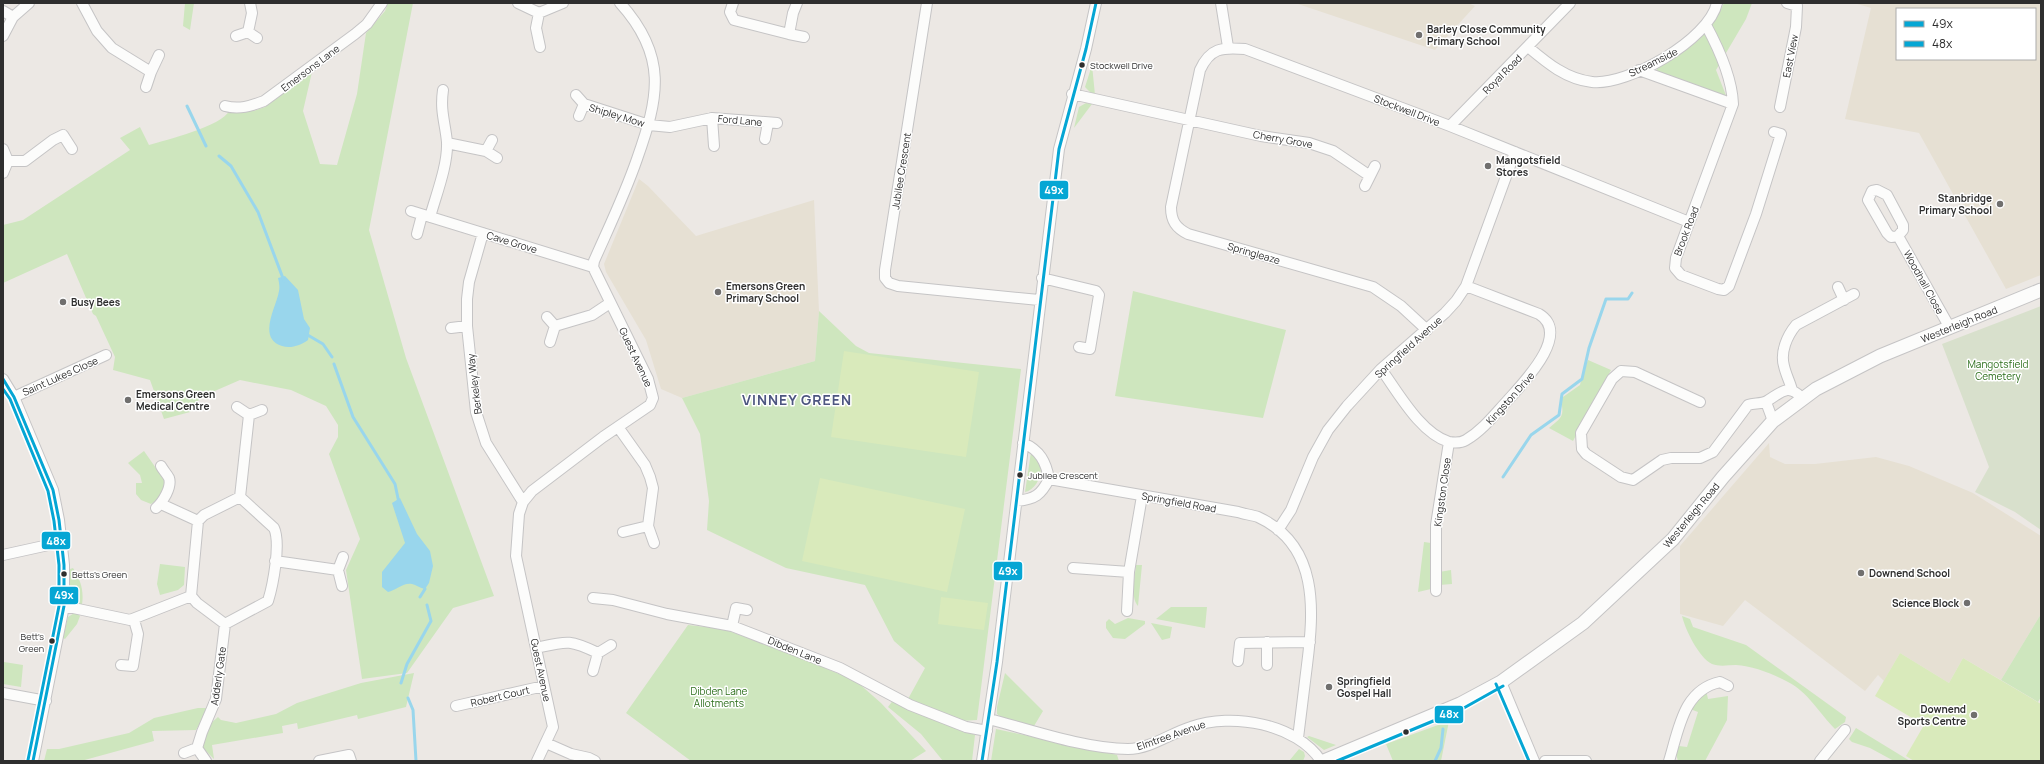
<svg xmlns="http://www.w3.org/2000/svg" width="2044" height="764" viewBox="0 0 2044 764" font-family="Manrope,sans-serif">
<rect width="100%" height="100%" fill="#ece8e4"/>
<path fill="#e6e0d3" fill-rule="evenodd" d="M1295 3H1468L1475 6 1435 50Z
M1854 3H2041V275L2006 289 1919 133 1845 119 1871 8ZM1897 9H2035V59H1897Z
M639 179 648 186 696 236 814 200 819 311 815 361 682 398 661 389 646 340 606 272 604 264Z
M1769 443 1770 457 1785 464H1815L1876 457 1909 466 1973 493 2041 536V614L2001 680 1963 658 1949 683 1900 653 1884 681 1878 675 1865 691 1745 600 1723 626 1680 614V546Z"/>
<path fill="#cee6be" d="M185 3H194L190 30 183 26Z
M388 3H413L369 230 406 358 494 596 453 608 407 673 362 679 346 570 360 539 329 454 338 437V425L326 406 291 390 240 380 201 397 190 412 164 419 150 380 113 370 115 357 96 316 93 314 67 254 3 283V225L23 220 130 150 120 138 140 127 149 145C166 140 222 126 229 111H253L265 107 312 72 303 111 320 164 337 165 357 94 366 33 385 11Z
M1724 3H1752L1746 19 1716 70 1727 98 1656 72 1658 66C1691 47 1707 39 1724 3Z
M1092 65 1095 95 1090 92 1085 87Z
M1086 103 1092 104 1074 128 1079 107Z
M1133 291 1286 330 1263 418 1115 396Z
M819 311 856 346 869 353 1021 369 977 720 961 721 908 699 925 668 894 641 865 585 786 568 707 530 709 501 700 434 682 398 815 361Z
M1588 360 1611 370 1573 441 1549 428C1560 418 1565 418 1561 401L1563 397 1580 385 1583 372Z
M144 451 165 481C164 492 160 498 151 504L141 500 136 494V483H142L140 475 128 463Z
M1031 452C1034 455 1038 458 1039 462 1044 473 1037 489 1025 492Z
M1424 542 1431 543V589L1418 592Z
M160 564 185 567 184 585 178 590 160 595 157 584Z
M1136 565H1142L1138 606C1130 597 1135 577 1136 565Z
M73 568C81 581 84 590 82 605L72 602 69 596 70 569Z
M1451 570 1452 584 1439 585V572Z
M1171 607H1207L1205 628 1156 619Z
M76 612 80 616 77 624 65 639 63 638 68 617Z
M2041 614V697L2038 702 2001 680Z
M1682 616 1690 619 1693 627 1746 645 1846 717 1845 722 1835 729C1820 714 1808 692 1788 682 1773 674 1753 666 1736 665 1728 665 1720 667 1712 664 1699 658 1685 629 1682 616Z
M1128 618 1145 621V624L1125 639 1113 638 1106 628V622L1109 619 1115 624Z
M1151 623 1172 627 1170 638 1162 640Z
M688 625 724 629 813 663 856 681 881 703 926 751 910 761H691L626 713Z
M4 662 23 665 21 687 3 684Z
M414 673 406 707 358 719 357 715 298 729 297 723 282 726 283 733 212 745 214 759 203 748C203 733 207 726 218 717L221 720 236 723 276 714 297 703 361 683Z
M1005 673 1043 711 1034 726 1001 717 997 714V707Z
M1706 690 1708 699 1728 696 1727 720 1705 761H1678L1676 754 1679 746 1687 747 1698 712 1690 709Z
M894 699 975 735 972 761H943L921 734 888 707Z
M198 708H209L196 730 152 731 154 741 81 761H44L47 749H59L129 733 154 718Z
M1449 721 1441 761H1393L1386 744Z
M1856 728 1910 761H1894L1870 748 1852 742 1849 739Z
M996 729 1113 754 1117 755 1119 761H991Z
M1309 736 1336 745 1324 750 1307 737Z
M1299 749 1304 752 1305 756 1303 761H1289Z"/>
<path fill="#d8e0cc" d="M2041 306V530L2015 512 1975 492 1989 467 1942 344Z"/>
<path fill="#d9eabb" d="M844 351 979 372 966 457 831 437Z
M820 478 965 509 947 592 802 561Z
M941 597 988 603 984 630 938 624Z
M1900 653 1949 683 1963 658 2041 704V761H1914L1906 756 1924 725 1875 696Z"/>
<path fill="#99d6ec" d="M285 276 298 290 304 319 310 328 308 340C301 345 291 349 282 346 257 338 276 308 279 291 280 287 279 282 278 278Z
M400 498 417 534 430 551 433 566 429 583 425 589C420 588 416 585 412 584 404 582 396 590 388 592L382 587V572L405 543 392 503Z"/>
<g fill="none" stroke-linecap="round" stroke-linejoin="round">
<path stroke="#99d6ec" stroke-width="3" d="M187 106 206 146
M219 156 231 166 258 212 284 281
M306 334 323 344 332 357
M334 364 353 417 395 484 399 503
M1503 477 1531 435 1559 415 1562 394 1582 379 1589 348 1606 299H1628L1632 293
M420 597 425 589 424 586
M401 683 407 664 431 621 427 605
M408 698 413 710 416 761
M1435 761 1441 748 1443 729"/>
<g stroke="#c5c4c5" stroke-width="12">
<path id="minor" d="M82 3 97 31 112 48 151 72 159 55
M518 3 539 13 563 3
M733 3 730 12 734 20 789 34
M797 3 793 13 789 34 804 37
M927 3 885 270V278L889 283 898 286 1039 300
M1221 3 1228 47
M3 11 13 17
M539 13 536 28 540 47
M1706 25C1719 49 1732 77 1733 104L1676 258 1675 268 1681 275 1718 289 1724 290 1729 286 1756 214 1781 134 1774 132
M248 32 252 13 250 3
M3 36 13 17 29 3
M236 36 248 32 257 38
M1528 47C1547 63 1566 79 1592 82 1627 86 1709 40 1717 3
M1639 70 1733 104
M146 87 151 72
M1072 94 1261 136 1309 143 1333 151 1370 176
M576 95 584 104 649 125 670 127 712 118 777 123
M225 106C239 110 251 106 264 101L355 34 367 24 382 3
M1780 107 1796 27 1797 6 1787 3
M579 116 584 104
M712 118 714 146
M1450 126 1570 3
M765 139 768 123
M447 143 486 151 497 158
M3 149 8 161 3 173
M486 151 492 140
M8 161H25L53 140 63 135 72 149
M1365 186 1375 166
M1877 190 1887 195 1903 225V230L1898 236 1891 237 1887 233 1868 200 1872 191Z
M411 211 593 267
M430 217C436 195 448 165 447 142 445 122 440 111 443 90
M483 233 469 282 467 299V326L476 412 486 443 523 502
M417 234 422 215
M1898 236 1950 328
M1042 278 1096 291 1099 295 1090 349 1079 347
M1838 287 1844 300
M547 317 555 326
M451 328 467 326
M1427 330 1401 306 1373 287 1188 234C1176 228 1171 221 1171 207L1200 70C1210 48 1222 47 1245 49L1450 126 1689 222
M550 342 555 326 592 315 610 303
M1381 369C1398 392 1420 433 1449 442 1455 443 1461 443 1466 440 1483 430 1495 414 1508 400 1523 383 1572 334 1539 314L1466 286
M3 379 14 397 53 490 59 520 64 565V606L33 761
M1792 390C1790 382 1786 375 1784 366 1780 352 1787 336 1796 325L1854 294
M14 397 106 355
M1700 402 1635 372 1621 371 1612 379 1581 433 1582 449 1586 454 1621 477 1633 480 1662 460 1671 458H1700L1713 452 1748 405C1754 403 1762 404 1767 401 1782 392 1788 383 1802 398
M1766 402 1773 421
M237 407 249 415 240 497
M249 415 262 410
M618 427 645 465 650 477 653 488 648 526 623 532
M1049 479 1238 512C1244 514 1252 515 1258 517 1319 545 1314 610 1307 665 1304 689 1301 714 1298 738
M240 497 274 528C281 543 273 585 268 601L225 624 197 603 191 596 198 521 204 515Z
M1017 501C1035 499 1041 495 1049 479 1046 462 1040 450 1023 443
M161 504 198 521
M156 508C163 502 172 487 169 478 167 474 163 470 161 466
M648 526 654 543
M1278 530 1291 510 1313 457 1328 430 1347 406 1381 369 1445 313 1456 301 1466 286 1515 152
M3 555 62 542
M275 561 338 570 342 586
M1073 568 1129 572
M338 570 343 557
M1436 591V525L1449 442
M593 598 613 600 667 614 732 626 840 668 910 705 966 727 987 731
M64 606 130 620 191 596
M1127 611 1129 572 1142 496
M732 626 736 608 747 610
M536 648C567 641 569 639 598 653L611 645
M1238 661 1240 643 1310 642
M121 665 133 666 138 634 134 620
M1267 665V642
M593 671 598 653
M1501 682 1534 761
M3 693 46 701
M456 706 544 686
M989 719C1031 730 1086 749 1128 749 1150 749 1171 733 1191 727 1232 712 1297 724 1321 761
M546 743 571 754 589 758 595 761
M184 753 197 748
M206 761 197 748 202 732 216 699 225 624
M319 761 349 755 351 761
M537 761 553 727 516 556 519 514 523 502 532 491 603 437 650 405 653 398 648 379 593 267 594 261C609 227 625 194 637 159 659 97 668 56 620 3
M982 761 997 662 1059 149 1086 49 1096 3
M1545 761H1586
M1669 761C1679 729 1683 690 1720 682L1728 686
M1820 761 1845 730"/>
</g>
<g stroke="#c5c4c5" stroke-width="15">
<path id="tertiary" d="M1324 761 1460 704 1501 682 1583 623 1673 539 1723 477 1773 421 1816 389 1880 356 2041 290"/>
</g>
<use href="#minor" stroke="#fcfcfb" stroke-width="10"/>
<use href="#tertiary" stroke="#fcfcfb" stroke-width="13"/>
<g stroke="#fff" stroke-width="6">
<path id="bus-1" d="M3 379 14 397 53 490 59 520 64 565V606L33 761
M982 761 997 662 1059 149 1086 49 1096 3"/>
</g>
<g stroke="#fff" stroke-width="6">
<path id="bus-2" d="M3 389 10 399 48 491 54 521 59 565V606L28 760
M1496 684 1529 761
M1337 761 1462 709 1503 686"/>
</g>
<use href="#bus-1" stroke="#05a6d4" stroke-width="3"/>
<use href="#bus-2" stroke="#05a6d4" stroke-width="3"/>
</g>
<g fill="#706f6e" stroke="#fff" stroke-width="1.5">
<circle cx="1419" cy="35" r="4"/>
<circle cx="1488" cy="166" r="4"/>
<circle cx="2000" cy="204" r="4"/>
<circle cx="718" cy="292" r="4"/>
<circle cx="63" cy="302" r="4"/>
<circle cx="128" cy="400" r="4"/>
<circle cx="1861" cy="573" r="4"/>
<circle cx="1967" cy="603" r="4"/>
<circle cx="1329" cy="687" r="4"/>
<circle cx="1974" cy="715" r="4"/>
</g>
<g fill="#2e2e2e" stroke="#fff" stroke-width="1.5">
<circle cx="1082" cy="65" r="3.5"/>
<circle cx="1020" cy="475" r="3.5"/>
<circle cx="64" cy="574" r="3.5"/>
<circle cx="52" cy="641" r="3.5"/>
<circle cx="1406" cy="732" r="3.5"/>
</g>
<g text-anchor="middle" stroke-width="3" stroke-linejoin="round" paint-order="stroke">
<g font-size="9" fill="#2e2e2e" stroke="#fff" text-anchor="start">
<text x="1090" y="69">Stockwell Drive</text>
<text x="1028" y="479">Jubilee Crescent</text>
<text x="72" y="578">Betts's Green</text>
<text x="44" y="640" text-anchor="end">Bett's<tspan x="44" dy="12">Green</tspan></text>
</g>
<g font-size="10" font-weight="bold" fill="#2e2e2e" stroke="#fff" text-anchor="start">
<text x="1427" y="33">Barley Close Community<tspan x="1427" dy="12">Primary School</tspan></text>
<text x="1496" y="164">Mangotsfield<tspan x="1496" dy="12">Stores</tspan></text>
<text x="1992" y="202" text-anchor="end">Stanbridge<tspan x="1992" dy="12">Primary School</tspan></text>
<text x="726" y="290">Emersons Green<tspan x="726" dy="12">Primary School</tspan></text>
<text x="71" y="306">Busy Bees</text>
<text x="136" y="398">Emersons Green<tspan x="136" dy="12">Medical Centre</tspan></text>
<text x="1869" y="577">Downend School</text>
<text x="1959" y="607" text-anchor="end">Science Block</text>
<text x="1337" y="685">Springfield<tspan x="1337" dy="12">Gospel Hall</tspan></text>
<text x="1966" y="713" text-anchor="end">Downend<tspan x="1966" dy="12">Sports Centre</tspan></text>
</g>
<g font-size="10" fill="#2e2e2e" stroke="#fff">
<text transform="translate(1790 56) rotate(-79)" y="4">East View</text>
<text transform="translate(1653 62) rotate(-26)" y="4">Streamside</text>
<text transform="translate(310 68) rotate(-37)" y="4">Emersons Lane</text>
<text transform="translate(1502 74) rotate(-45)" y="4">Royal Road</text>
<text transform="translate(1407 110) rotate(21)" y="4">Stockwell Drive</text>
<text transform="translate(617 115) rotate(17)" y="4">Shipley Mow</text>
<text transform="translate(740 120) rotate(5)" y="4">Ford Lane</text>
<text transform="translate(1283 139) rotate(10)" y="4">Cherry Grove</text>
<text transform="translate(901 171) rotate(-81)" y="4">Jubilee Crescent</text>
<text transform="translate(1686 231) rotate(-69)" y="4">Brook Road</text>
<text transform="translate(512 242) rotate(17)" y="4">Cave Grove</text>
<text transform="translate(1254 253) rotate(16)" y="4">Springleaze</text>
<text transform="translate(1924 282) rotate(61)" y="4">Woodhall Close</text>
<text transform="translate(1959 324) rotate(-22)" y="4">Westerleigh Road</text>
<text transform="translate(1408 347) rotate(-42)" y="4">Springfield Avenue</text>
<text transform="translate(636 357) rotate(65)" y="4">Guest Avenue</text>
<text transform="translate(60 376) rotate(-24)" y="4">Saint Lukes Close</text>
<text transform="translate(474 384) rotate(-97)" y="4">Berkeley Way</text>
<text transform="translate(1510 398) rotate(-48)" y="4">Kingston Drive</text>
<text transform="translate(1442 492) rotate(-82)" y="4">Kingston Close</text>
<text transform="translate(1179 502) rotate(10)" y="4">Springfield Road</text>
<text transform="translate(1691 515) rotate(-50)" y="4">Westerleigh Road</text>
<text transform="translate(795 650) rotate(22)" y="4">Dibden Lane</text>
<text transform="translate(541 670) rotate(78)" y="4">Guest Avenue</text>
<text transform="translate(218 676) rotate(-82)" y="4">Adderly Gate</text>
<text transform="translate(500 696) rotate(-13)" y="4">Robert Court</text>
<text transform="translate(1171 735) rotate(-19)" y="4">Elmtree Avenue</text>
</g>
<g font-size="10" fill="#2c6e1b" stroke="#fff">
<text x="1998" y="368">Mangotsfield<tspan x="1998" dy="12">Cemetery</tspan></text>
<text x="719" y="695">Dibden Lane<tspan x="719" dy="12">Allotments</tspan></text>
</g>
<g font-size="14" font-weight="bold" letter-spacing="1" fill="#4d5680" stroke="#fff">
<text x="797" y="405">VINNEY GREEN</text>
</g>
</g>
<g stroke="#fff" stroke-width="1.5">
<rect x="1039" y="180" width="30" height="20" rx="4" fill="#05a6d4"/>
<rect x="41" y="531" width="30" height="19" rx="4" fill="#05a6d4"/>
<rect x="993" y="561" width="30" height="20" rx="4" fill="#05a6d4"/>
<rect x="49" y="586" width="30" height="19" rx="4" fill="#05a6d4"/>
<rect x="1434" y="705" width="30" height="19" rx="4" fill="#05a6d4"/>
</g>
<g font-size="11" text-anchor="middle" font-weight="bold" fill="#fff">
<text x="1054" y="194">49x</text>
<text x="56" y="545">48x</text>
<text x="1008" y="575">49x</text>
<text x="64" y="599">49x</text>
<text x="1449" y="718">48x</text>
</g>
<rect width="2044" height="764" fill="none" stroke="#2e2e2e" stroke-width="8"/>
<rect x="1896" y="8" width="140" height="52" fill="#ffffff" stroke="#ababab"/>
<rect x="1904" y="21" width="20" height="6" fill="#05a6d4" stroke="#ababab"/>
<text x="1932" y="28" font-size="12" fill="#2e2e2e">49x</text>
<rect x="1904" y="41" width="20" height="6" fill="#05a6d4" stroke="#ababab"/>
<text x="1932" y="48" font-size="12" fill="#2e2e2e">48x</text>
</svg>
